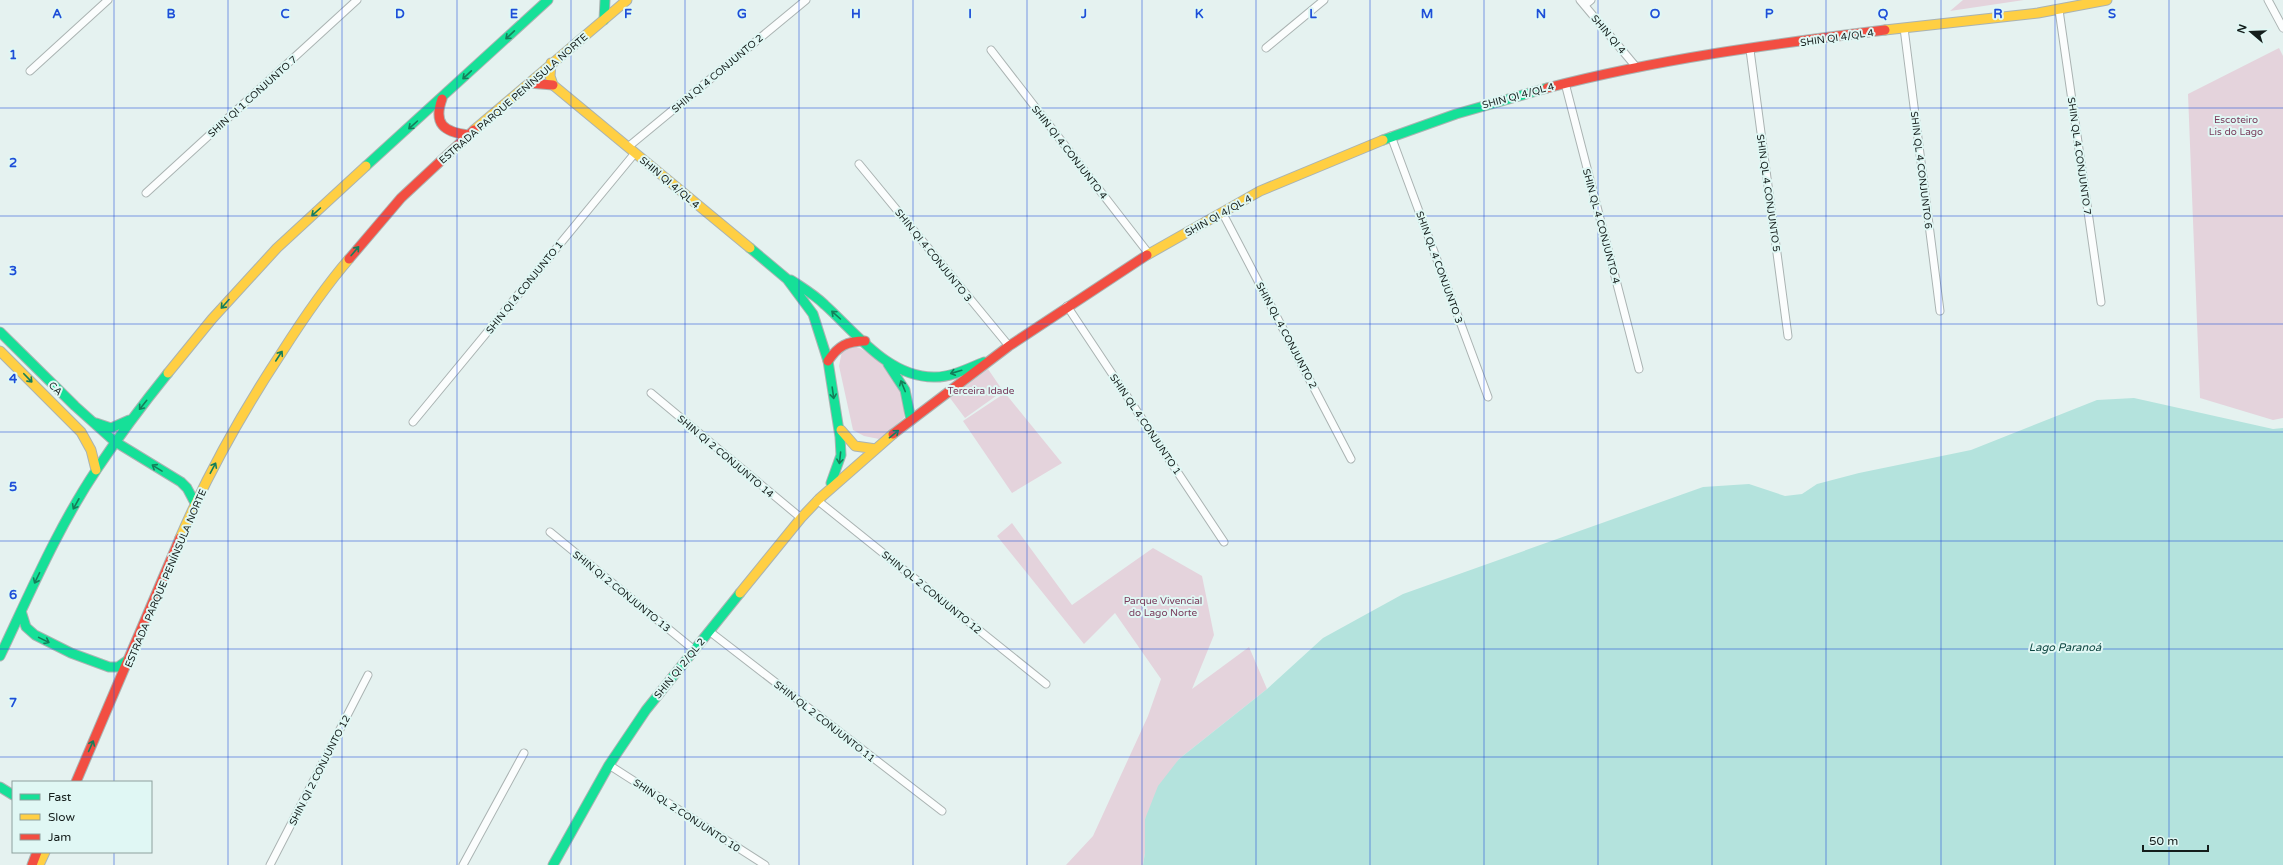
<svg xmlns="http://www.w3.org/2000/svg" width="2283" height="865" viewBox="0 0 2283 865" font-family="'Varela Round',sans-serif">
<rect width="100%" height="100%" fill="#e5f2f0"/>
<path fill="#e4d3dc" d="M1963 0H2024L1950 11Z
M2279 48 2283 56V418L2273 420 2200 398 2188 94Z
M852 345C876 354 896 373 904 399 906 404 904 412 904 418L879 439 864 436 853 430 839 366 842 351Z
M988 369 1003 391 965 418 950 398Z
M1005 393 1062 463 1012 493 963 421Z
M1012 523 1072 605 1153 548 1202 576 1214 635 1192 689 1249 647 1267 689 1179 759 1145 819V853L1143 865H1066L1093 836 1148 716 1161 679 1115 613 1084 644 997 536Z"/>
<path fill="#b4e3dd" d="M2134 398 2273 429 2283 428V865H1143L1145 853V819L1158 786 1179 759 1267 689 1323 638 1403 594 1703 487 1749 484 1785 496 1802 494 1817 484 1859 473 1971 450 2097 400Z"/>
<g fill="none" stroke-linecap="round" stroke-linejoin="round">
<g stroke="#aab3b2" stroke-width="9">
<path id="street" d="M1580 0 1637 68
M2268 0 2283 28
M1585 5 1591 0
M2059 10 2101 302
M1904 28 1940 311
M1266 48 1324 0
M991 50 1149 254
M1750 50 1788 336
M30 71 108 0
M1565 83 1639 369
M1391 136 1488 397
M628 147 806 0
M859 164 1009 346
M146 193 357 0
M1222 212 1351 459
M1067 306 1224 542
M651 393 801 518
M413 422 635 153
M817 500 1046 684
M550 532 693 649
M709 631 942 811
M609 765 765 865
M270 865 368 675
M463 865 524 753"/>
</g>
<g stroke="#aab3b2" stroke-width="11">
<path id="fast" d="M604 20 605 0
M1383 140 1456 114 1547 88
M366 166 548 0
M750 248 787 279 813 314 828 361 840 437 841 455 831 483
M791 280C803 288 815 295 825 305 856 333 889 378 935 377 952 377 969 368 984 362
M0 332 75 406 114 441 181 482 187 488 195 503
M888 364 905 390 911 420
M96 423 111 428 129 420
M21 611 26 627 35 635 71 653 109 667H118L128 660
M0 656C30 593 58 527 97 469 119 436 143 404 168 373
M0 787 13 795
M553 865 609 765 646 710 740 593"/>
</g>
<g stroke="#aab3b2" stroke-width="11">
<path id="slow" d="M1885 30 2038 13 2107 0
M551 63 550 76 553 85 750 248
M474 130 627 0
M1147 255 1260 191 1383 140
M0 351 81 432 91 450 96 470
M168 373 212 319 277 248 366 166
M841 430 855 446 876 449
M180 538C208 473 243 411 282 352 303 319 324 288 349 259
M740 593 801 518 819 499 893 434
M39 865 45 852"/>
</g>
<g stroke="#aab3b2" stroke-width="11">
<path id="jam" d="M529 83 553 85
M1547 88C1658 59 1772 44 1885 30
M442 99C433 124 444 132 468 135
M349 259 401 198 474 130
M828 361C838 346 847 341 865 341
M893 434 1009 346 1147 255
M76 782 180 538
M32 865 37 852"/>
</g>
<use href="#street" stroke="#fbfdfd" stroke-width="7"/>
<use href="#fast" stroke="#16e098" stroke-width="9"/>
<use href="#slow" stroke="#ffcf43" stroke-width="9"/>
<use href="#jam" stroke="#f24e42" stroke-width="9"/>
</g>
<defs><path id="oneway-shaft" d="M-6 0H5M1.5-3L5.5 0L1.5 3" fill="none" stroke-width="1.6" stroke-linecap="round" stroke-linejoin="round"/></defs>
<g stroke="#157e5a">
<use href="#oneway-shaft" transform="translate(510 35) rotate(137)"/>
<use href="#oneway-shaft" transform="translate(467 75) rotate(137)"/>
<use href="#oneway-shaft" transform="translate(413 125) rotate(138)"/>
<use href="#oneway-shaft" transform="translate(316 212) rotate(138)"/>
<use href="#oneway-shaft" transform="translate(355 251) rotate(-50)"/>
<use href="#oneway-shaft" transform="translate(225 304) rotate(132)"/>
<use href="#oneway-shaft" transform="translate(836 315) rotate(-138)"/>
<use href="#oneway-shaft" transform="translate(279 356) rotate(-57)"/>
<use href="#oneway-shaft" transform="translate(956 372) rotate(164)"/>
<use href="#oneway-shaft" transform="translate(28 378) rotate(46)"/>
<use href="#oneway-shaft" transform="translate(903 386) rotate(-112)"/>
<use href="#oneway-shaft" transform="translate(833 393) rotate(82)"/>
<use href="#oneway-shaft" transform="translate(143 405) rotate(129)"/>
<use href="#oneway-shaft" transform="translate(894 434) rotate(-39)"/>
<use href="#oneway-shaft" transform="translate(840 458) rotate(96)"/>
<use href="#oneway-shaft" transform="translate(157 468) rotate(-148)"/>
<use href="#oneway-shaft" transform="translate(213 468) rotate(-62)"/>
<use href="#oneway-shaft" transform="translate(76 504) rotate(119)"/>
<use href="#oneway-shaft" transform="translate(37 578) rotate(116)"/>
<use href="#oneway-shaft" transform="translate(44 640) rotate(26)"/>
<use href="#oneway-shaft" transform="translate(91 746) rotate(-66)"/>
</g>
<path fill="none" stroke="#1d4ed8" stroke-width="1" stroke-opacity="0.55" d="M114 0V782M228 0V865M342 0V865M457 0V865M571 0V865M685 0V865M799 0V865M913 0V865M1027 0V865M1142 0V865M1256 0V865M1370 0V865M1484 0V865M1598 0V865M1712 0V865M1826 0V865M1941 0V865M2055 0V865M2169 0V865M0 108H2283M0 216H2283M0 324H2283M0 432H2283M0 541H2283M0 649H2283M0 757H2283M114 852V865"/>
<g text-anchor="middle" stroke-width="4" stroke-linejoin="round" paint-order="stroke">
<g font-size="10" fill="#141d1b" stroke="#e0f7f4">
<text transform="translate(1609 34) rotate(50)" y="4">SHIN QI 4</text>
<text transform="translate(1837 37) rotate(-8)" y="4">SHIN QI 4/QL 4</text>
<text transform="translate(717 73) rotate(-40)" y="4">SHIN QI 4 CONJUNTO 2</text>
<text transform="translate(1518 95) rotate(-15)" y="4">SHIN QI 4/QL 4</text>
<text transform="translate(252 96) rotate(-42)" y="4">SHIN QI 1 CONJUNTO 7</text>
<text transform="translate(513 98) rotate(-41)" y="4">ESTRADA PARQUE PENÍNSULA NORTE</text>
<text transform="translate(1070 152) rotate(52)" y="4">SHIN QI 4 CONJUNTO 4</text>
<text transform="translate(2080 156) rotate(82)" y="4">SHIN QL 4 CONJUNTO 7</text>
<text transform="translate(1922 170) rotate(83)" y="4">SHIN QL 4 CONJUNTO 6</text>
<text transform="translate(670 182) rotate(40)" y="4">SHIN QI 4/QL 4</text>
<text transform="translate(1769 193) rotate(82)" y="4">SHIN QL 4 CONJUNTO 5</text>
<text transform="translate(1218 215) rotate(-29)" y="4">SHIN QI 4/QL 4</text>
<text transform="translate(1602 226) rotate(75)" y="4">SHIN QL 4 CONJUNTO 4</text>
<text transform="translate(934 255) rotate(51)" y="4">SHIN QI 4 CONJUNTO 3</text>
<text transform="translate(1440 267) rotate(70)" y="4">SHIN QL 4 CONJUNTO 3</text>
<text transform="translate(524 287) rotate(-51)" y="4">SHIN QI 4 CONJUNTO 1</text>
<text transform="translate(1287 335) rotate(62)" y="4">SHIN QL 4 CONJUNTO 2</text>
<text transform="translate(56 388) rotate(45)" y="4">CA</text>
<text transform="translate(1146 424) rotate(56)" y="4">SHIN QL 4 CONJUNTO 1</text>
<text transform="translate(726 456) rotate(40)" y="4">SHIN QI 2 CONJUNTO 14</text>
<text transform="translate(165 578) rotate(-67)" y="4">ESTRADA PARQUE PENÍNSULA NORTE</text>
<text transform="translate(622 591) rotate(39)" y="4">SHIN QI 2 CONJUNTO 13</text>
<text transform="translate(932 592) rotate(39)" y="4">SHIN QL 2 CONJUNTO 12</text>
<text transform="translate(679 668) rotate(-51)" y="4">SHIN QI 2/QL 2</text>
<text transform="translate(825 721) rotate(38)" y="4">SHIN QL 2 CONJUNTO 11</text>
<text transform="translate(319 770) rotate(-63)" y="4">SHIN QI 2 CONJUNTO 12</text>
<text transform="translate(687 815) rotate(33)" y="4">SHIN QL 2 CONJUNTO 10</text>
</g>
<g font-size="10" fill="#793c5c" stroke="#e0f7f4">
<text x="2236" y="123">Escoteiro<tspan x="2236" dy="12">Lis do Lago</tspan></text>
<text x="981" y="394">Terceira Idade</text>
<text x="1163" y="604">Parque Vivencial<tspan x="1163" dy="12">do Lago Norte</tspan></text>
</g>
<g font-size="11" font-style="italic" fill="#0b443f" stroke="#e0f7f4">
<text x="2065" y="651">Lago Paranoá</text>
</g>
</g>
<g font-size="13" text-anchor="middle" font-weight="bold" fill="#1d4ed8" stroke="#e0f7f4" stroke-width="4" stroke-linejoin="round" paint-order="stroke">
<text x="57" y="18">A</text>
<text x="171" y="18">B</text>
<text x="285" y="18">C</text>
<text x="400" y="18">D</text>
<text x="514" y="18">E</text>
<text x="628" y="18">F</text>
<text x="742" y="18">G</text>
<text x="856" y="18">H</text>
<text x="970" y="18">I</text>
<text x="1084" y="18">J</text>
<text x="1199" y="18">K</text>
<text x="1313" y="18">L</text>
<text x="1427" y="18">M</text>
<text x="1541" y="18">N</text>
<text x="1655" y="18">O</text>
<text x="1769" y="18">P</text>
<text x="1883" y="18">Q</text>
<text x="1998" y="18">R</text>
<text x="2112" y="18">S</text>
<text x="13" y="59">1</text>
<text x="13" y="167">2</text>
<text x="13" y="275">3</text>
<text x="13" y="383">4</text>
<text x="13" y="491">5</text>
<text x="13" y="599">6</text>
<text x="13" y="707">7</text>
</g>
<rect x="12" y="781" width="140" height="72" fill="#e0f7f4" stroke="#8ea09d"/>
<rect x="20" y="794" width="20" height="6" fill="#16e098" stroke="#8ea09d"/>
<text x="48" y="801" font-size="12" fill="#141d1b">Fast</text>
<rect x="20" y="814" width="20" height="6" fill="#ffcf43" stroke="#8ea09d"/>
<text x="48" y="821" font-size="12" fill="#141d1b">Slow</text>
<rect x="20" y="834" width="20" height="6" fill="#f24e42" stroke="#8ea09d"/>
<text x="48" y="841" font-size="12" fill="#141d1b">Jam</text>
<g transform="translate(2251 32) rotate(289)" stroke="#e0f7f4" stroke-width="3" paint-order="stroke">
<path d="M0-3L7 15L0 10L-7 15Z" fill="#141d1b"/>
<text y="-6" font-size="11" font-weight="bold" text-anchor="middle" fill="#141d1b">N</text>
</g>
<path d="M2143 845v6h65v-6" fill="none" stroke="#141d1b" stroke-width="2"/>
<text x="2149" y="845" font-size="12" fill="#141d1b" stroke="#e0f7f4" stroke-width="3" paint-order="stroke">50 m</text>
</svg>
